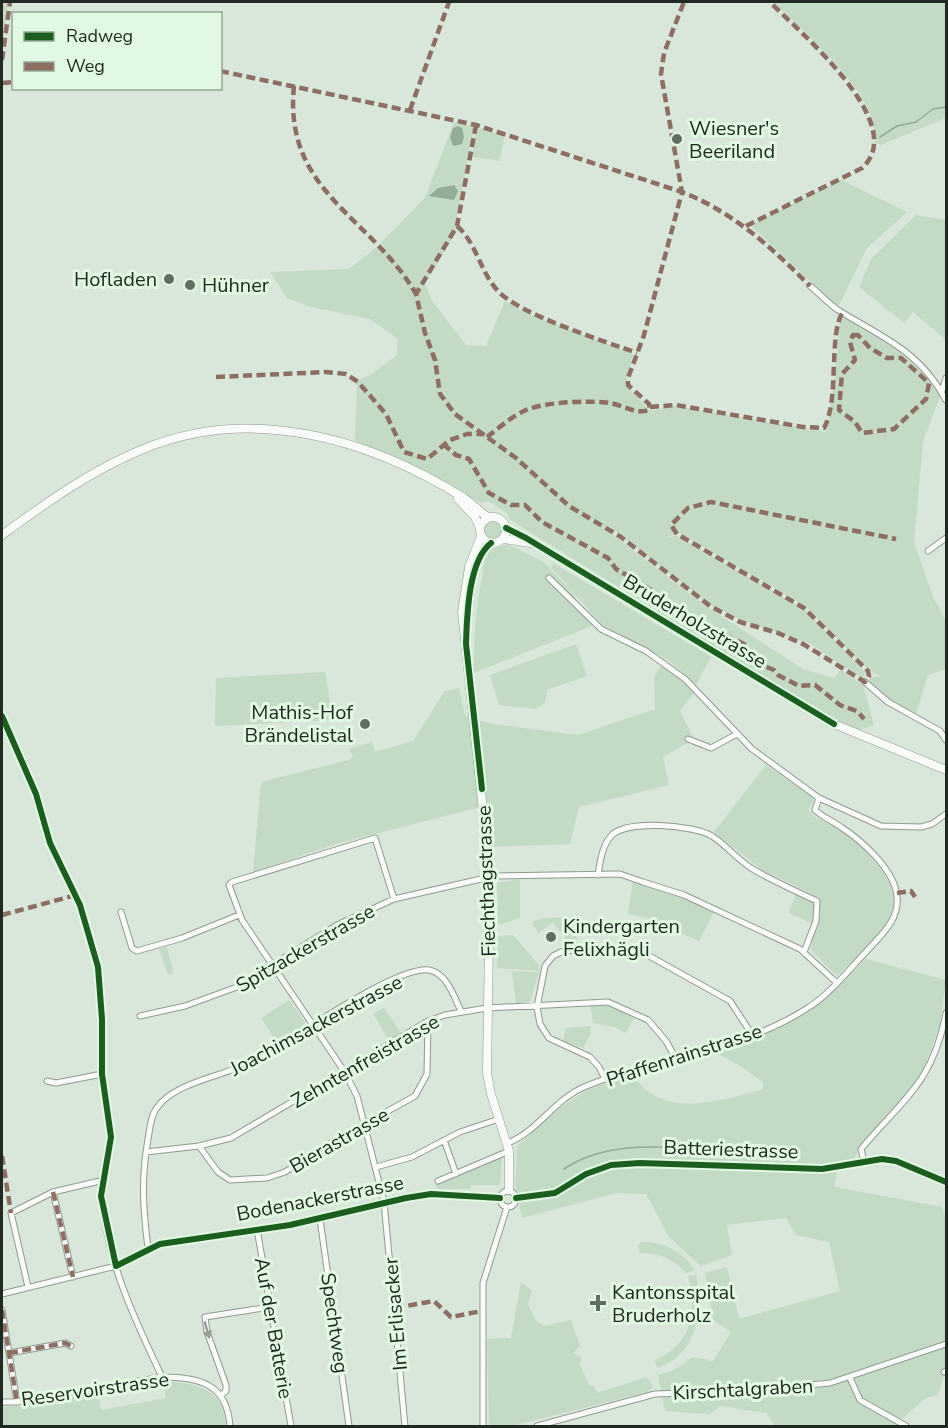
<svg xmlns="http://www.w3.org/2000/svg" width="948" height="1428" viewBox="0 0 948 1428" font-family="'Nunito Sans',sans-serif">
<rect width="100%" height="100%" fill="#d9e6da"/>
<path fill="#c3dac5" d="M2 2H8L2 48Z
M773 2H946V118L881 145 875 143C874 133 873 120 869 111 855 77 800 27 773 2Z
M454 122 473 127V131L455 228 457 231 425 283 432 301 466 345 486 346 505 301 522 311 633 354 626 385 650 411 676 406 826 432 835 380 840 319 847 316 892 344 919 365 941 394 923 441 914 543 934 599 946 621V669L928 675 916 714 895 703 870 684V677H882L869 670 848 650 804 605 678 532 669 537 677 536 803 608 865 672 864 680 811 644 743 621 709 604 607 525 604 528 707 607 803 669 834 678 841 670 863 685 874 725 857 731 807 704 509 519 507 513 488 501 481 503 396 458 355 441 357 381 372 374 397 355 398 339 370 319 311 307 287 298 270 272 349 269 376 248 425 198Z
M481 128 504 136 500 161 472 157 477 130Z
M841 180 907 212 867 248 838 307 750 225Z
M916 215 946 220V340L913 312 904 323 859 287 871 259Z
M483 531a10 10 0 1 1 20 0a10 10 0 1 1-20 0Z
M507 544 544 562 573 593 592 626 473 673 476 614 486 551Z
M553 563 711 657 696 685 668 660 601 624 551 567Z
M576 644 587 676 547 690 545 703 535 709 499 705 490 675Z
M663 663 694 693 680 711 694 739 663 757 669 785 579 807 570 844 490 847 488 805 336 844 253 872 261 782 349 760 353 757 349 749 372 742 375 752 413 741 445 691 459 688 465 716 492 724 578 735 655 709 654 677Z
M325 672 333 720 215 726 216 678Z
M766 765 815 799 808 809C815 822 830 822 842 830 854 838 865 851 875 862 920 913 875 940 837 976L811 950 818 897 762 870 714 832Z
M520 879V918L498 925 497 883Z
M633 881 668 891 714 912 699 941 647 918 628 914Z
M796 892 815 902 813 924 789 913Z
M576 917 577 946 569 947 568 941 553 922 538 933 532 922 543 918Z
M513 935 539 965V971L497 968 498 936Z
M167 947 173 971 172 974 168 975 159 949Z
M866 959 946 980 940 1025 919 1082 858 1149 855 1158 837 1169 835 1187 942 1207 946 1220V1369L938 1395 926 1398 894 1426H775L766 1413 720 1406 709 1414 665 1411 658 1375 672 1371 693 1357 713 1361 731 1332 713 1320 705 1273 727 1267 739 1319 840 1291 829 1242 796 1235 786 1218 727 1225 732 1255 701 1266 669 1237 646 1194 616 1193 522 1218 515 1182 517 1146 557 1110 585 1091 632 1074C662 1121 719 1101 763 1089V1082L740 1066 715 1052 755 1038 808 1013Z
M512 971 539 972 530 1002 516 1004Z
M289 1000 305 1022 304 1027 278 1044 261 1018Z
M603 1005 616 1008 634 1018 626 1033 615 1027 593 1023 591 1006Z
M384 1008 401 1033 389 1040 373 1014Z
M590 1026 591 1034 583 1048 563 1041 566 1028Z
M502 1157 500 1185H471L470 1189H437L435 1184Z
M642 1242C665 1242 682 1251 695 1270L686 1273C674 1259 658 1252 640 1253L638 1245Z
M696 1274C703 1310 698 1355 657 1368L655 1360C691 1345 698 1311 688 1276Z
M521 1282 532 1291 528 1304 535 1320 544 1326 571 1320 580 1346 573 1353 581 1357 580 1365 589 1385 594 1386 597 1393 646 1377 651 1382 652 1388 647 1392 512 1426H489L487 1339 511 1338Z
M163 1381C196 1383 224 1388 226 1426H2V1406H19L98 1392 101 1410 166 1398Z"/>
<path fill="#92ad95" d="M458 126 462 128 464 137 462 144 453 146 450 137 453 128Z
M454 185 458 191 454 200 429 196 438 188Z"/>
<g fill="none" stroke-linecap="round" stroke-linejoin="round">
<path stroke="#92ad95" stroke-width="1.5" d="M880 137 897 126 916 122 933 109 946 107
M564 1169C629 1126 721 1160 792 1157"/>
<g stroke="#919a91" stroke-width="7">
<path id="street" d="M810 286C819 293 828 303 838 310 883 338 919 350 946 400
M942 391 946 378
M928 551 946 538
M549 578 601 629 646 651 685 679 752 749 819 798 881 826 921 827 932 824 946 814
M865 682 888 702 940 731 946 740
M688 739 711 748 737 734
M598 875C600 862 602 846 611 836 626 819 694 825 712 836 726 845 737 859 751 868 771 880 795 891 817 901L816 921 804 952
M394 899 375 838 232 882 229 885 242 920 344 1071 357 1096 384 1202 405 1426
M121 912 132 948 137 951 182 938 239 915
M140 1016 185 1006 237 987 337 925 394 899 494 876 620 874 643 882 684 895 800 949 837 983
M102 1070C103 1093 112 1116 111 1139 110 1158 100 1179 102 1198 107 1262 135 1320 162 1377
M605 1079 599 1067 590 1057 549 1038 540 1024 537 1007 545 966 553 956 563 951 606 948 644 953 730 1001 753 1036
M47 1081 56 1083 102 1074
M444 1140 456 1174
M508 1143C538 1131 554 1100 584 1087 657 1056 737 1053 806 1009 829 995 847 972 865 953 880 936 900 920 897 896 894 869 862 841 841 827 833 821 822 817 815 810L819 798
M199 1146 218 1172 230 1180 267 1178 285 1172 325 1146 415 1096 427 1074 428 1021
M146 1152 199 1146 231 1138 428 1021 445 1015 487 1008 608 1002 648 1020 666 1041 676 1059
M864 1162 861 1149C903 1099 933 1083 946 1013
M376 1167 412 1157 460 1132 499 1119
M438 1181 509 1151
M500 1199a8 8 0 1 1 16 0a8 8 0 1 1-16 0Z
M53 1192 73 1277
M516 1198 555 1193 586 1174 611 1165 640 1163 822 1169 882 1159 896 1161 946 1182
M320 1219 349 1426
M257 1229 291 1426
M148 1248C143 1208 141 1179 148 1139 150 1129 150 1118 156 1109 174 1081 227 1076 256 1060 290 1041 395 966 429 970 447 973 454 997 461 1011
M28 1287 11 1213 53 1192 104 1180
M2 1294 116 1266 160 1244 290 1225 384 1202 431 1194 500 1198
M2 1310 17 1402
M9 1353 65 1343 71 1346
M944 1372 946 1371
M850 1378 860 1400 906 1426
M221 1395 226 1391V1385L207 1332 205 1317 270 1307
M2 1402H17L162 1377C200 1377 227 1384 230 1426
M483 1426V1283L507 1207
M537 1426 655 1394 760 1390 830 1383 946 1344"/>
</g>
<g stroke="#919a91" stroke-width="9">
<path id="secondary" d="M458 499 475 517 480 528
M480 530a13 13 0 1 1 26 0a13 13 0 1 1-26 0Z
M506 528 526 538 834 724 946 770
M2 535C46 503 90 471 141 450 250 404 368 438 464 498 473 504 480 512 489 518
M481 536 469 567 462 612 490 876 487 1073 491 1094 509 1151V1190
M503 539 531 543
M467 624C469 599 470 560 491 543"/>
</g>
<use href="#street" stroke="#f9fbf9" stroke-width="5"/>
<use href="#secondary" stroke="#f9fbf9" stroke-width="8"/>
<path stroke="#8d6e63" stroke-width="4.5" stroke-dasharray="9 4.5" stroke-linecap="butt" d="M2 60 10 2
M220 71 476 125 682 192C733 212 771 247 810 286
M2 83 14 82
M294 86C283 192 371 216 416 294
M410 110 449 2
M476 125 457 226 416 294 425 333 435 360 440 394 455 414 516 458 569 506 621 537 710 606 740 622 778 633 803 644 865 682 869 676 868 671 804 608 677 534 671 525 688 508 711 502 896 539
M457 226C477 243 480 273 499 292 521 315 604 341 637 353
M746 226 862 168C911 124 798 31 770 2
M853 335H858L870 348 887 358H901L929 383 926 399 894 429 862 433 855 422 839 410 842 374 855 360 850 342Z
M216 377 326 372 346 374 358 382 386 414 404 452 427 459 450 440 467 434H482
M650 407 676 405 803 427 824 428C840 399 828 333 843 312
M487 437C499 428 512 416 526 410 545 402 589 400 610 403 623 405 638 416 650 409L649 404 628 385V378L644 335 682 192 661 74 664 53 684 2
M443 444 456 455 469 459 489 493 511 505H525L542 522 608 558 616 569 628 576 632 582 645 586 691 619 744 644 759 664 774 670 778 675 799 686 815 685 840 705 857 711 864 719
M897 893 911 891 915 897
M2 915 76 895
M2 1156 11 1213
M53 1192 73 1277
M395 1308 434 1301 451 1317 482 1311
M2 1310 17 1402
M9 1353 65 1343 71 1346"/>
<g stroke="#e1f9e2" stroke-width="10">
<path id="cycleway" d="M506 528 526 538 834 724
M2 716 36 794 50 843 80 905 98 967 102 1019V1074L111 1137 101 1196 116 1266 160 1244 290 1225 406 1198 431 1194 500 1198
M482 789 466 644C467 616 468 561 491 543
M516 1198 555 1193 586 1174 611 1165 640 1163 822 1169 882 1159 896 1161 946 1182"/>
</g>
<use href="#cycleway" stroke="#1b5e20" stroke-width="6"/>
</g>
<defs><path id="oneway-solid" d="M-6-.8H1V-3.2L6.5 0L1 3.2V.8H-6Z" transform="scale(1.5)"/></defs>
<use fill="#989d98" href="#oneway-solid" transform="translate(207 1330) rotate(74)"/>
<g fill="#616c62" stroke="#e1f9e2" stroke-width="2">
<circle cx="677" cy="139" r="6"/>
<circle cx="169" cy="279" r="6"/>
<circle cx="190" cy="285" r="6"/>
<circle cx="365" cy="724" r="6"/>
<circle cx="551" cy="937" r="6"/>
<path d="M595 1294h6v6h6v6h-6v6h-6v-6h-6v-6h6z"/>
</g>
<g text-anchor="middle" stroke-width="6" stroke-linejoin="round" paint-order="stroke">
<g font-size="20" fill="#212a22" stroke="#e1f9e2" text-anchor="start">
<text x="689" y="135">Wiesner's<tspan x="689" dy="23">Beeriland</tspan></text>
<text x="157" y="286" text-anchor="end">Hofladen</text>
<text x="202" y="292">Hühner</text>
<text x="353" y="719" text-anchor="end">Mathis-Hof<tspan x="353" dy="23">Brändelistal</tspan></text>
<text x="563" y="933">Kindergarten<tspan x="563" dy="23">Felixhägli</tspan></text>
<text x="612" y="1299">Kantonsspital<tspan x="612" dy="23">Bruderholz</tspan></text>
</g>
<g font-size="20" fill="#212a22" stroke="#e1f9e2">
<text transform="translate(695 621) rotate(31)" y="7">Bruderholzstrasse</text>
<text transform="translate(486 881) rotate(-92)" y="7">Fiechthagstrasse</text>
<text transform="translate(305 948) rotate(-30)" y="7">Spitzackerstrasse</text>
<text transform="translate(316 1025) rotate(-28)" y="7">Joachimsackerstrasse</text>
<text transform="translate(684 1055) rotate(-18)" y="7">Pfaffenrainstrasse</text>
<text transform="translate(365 1061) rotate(-30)" y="7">Zehntenfreistrasse</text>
<text transform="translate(339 1140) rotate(-30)" y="7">Bierastrasse</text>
<text transform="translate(731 1149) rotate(2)" y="7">Batteriestrasse</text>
<text transform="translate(320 1198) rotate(-11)" y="7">Bodenackerstrasse</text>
<text transform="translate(395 1314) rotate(-95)" y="7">Im Erlisacker</text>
<text transform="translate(335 1323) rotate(82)" y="7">Spechtweg</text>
<text transform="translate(274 1328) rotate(80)" y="7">Auf der Batterie</text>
<text transform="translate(95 1389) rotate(-8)" y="7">Reservoirstrasse</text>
<text transform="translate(743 1389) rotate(-3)" y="7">Kirschtalgraben</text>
</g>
</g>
<rect width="948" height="1428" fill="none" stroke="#212a22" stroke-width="6"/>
<rect x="12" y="12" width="210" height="78" fill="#e1f9e2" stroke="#94a695" stroke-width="1.5"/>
<rect x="24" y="32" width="30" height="9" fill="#1b5e20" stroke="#94a695" stroke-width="1.5"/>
<text x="66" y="42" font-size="18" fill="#212a22">Radweg</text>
<rect x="24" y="62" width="30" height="9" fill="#8d6e63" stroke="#94a695" stroke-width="1.5"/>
<text x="66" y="72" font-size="18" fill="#212a22">Weg</text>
</svg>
